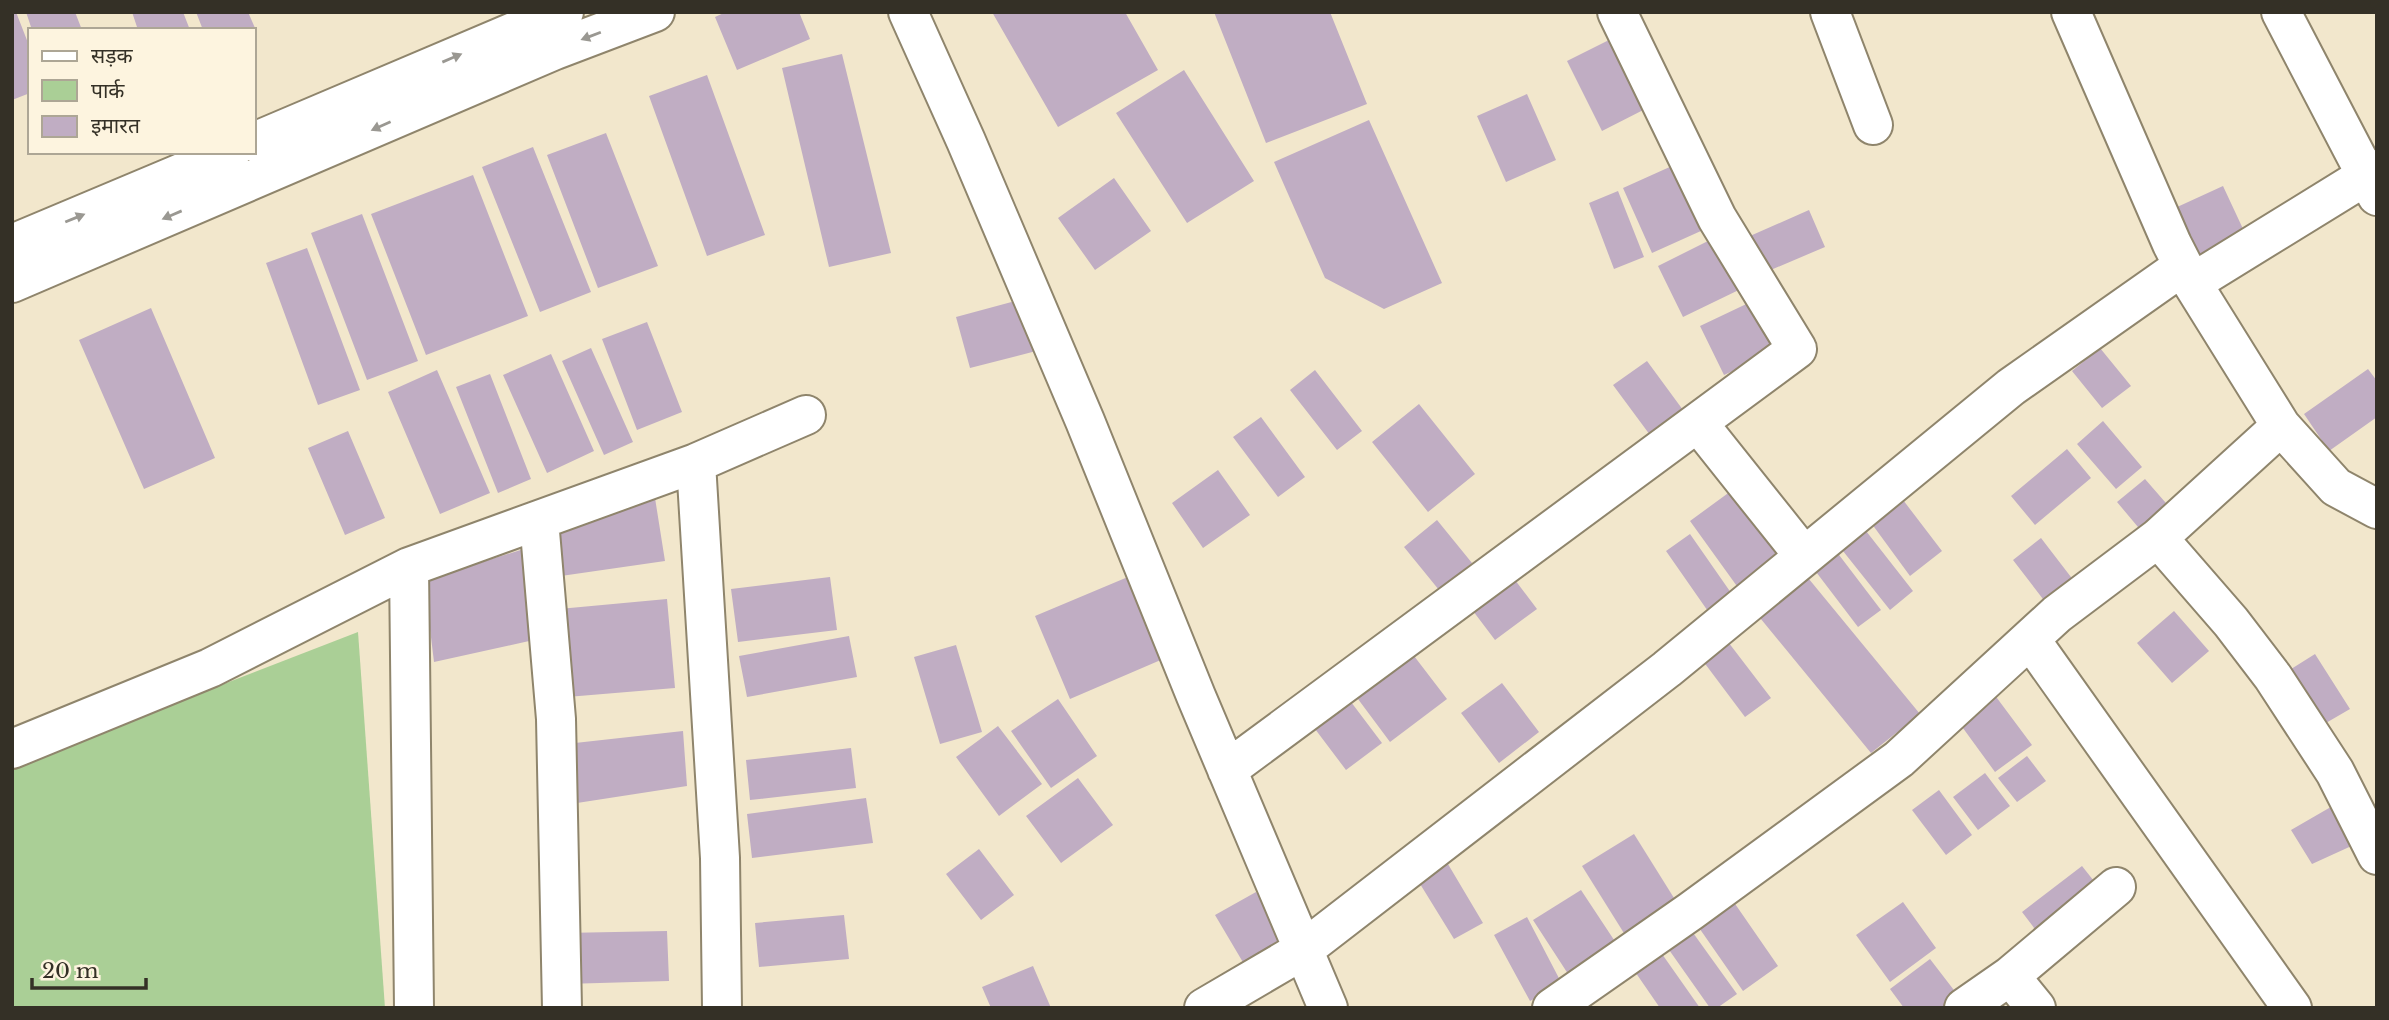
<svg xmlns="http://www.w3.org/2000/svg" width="2389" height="1020" viewBox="0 0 2389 1020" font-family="'Libre Baskerville','Noto Sans Devanagari',serif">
<rect width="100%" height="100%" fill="#f2e7cc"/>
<path fill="#aacf96" d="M358 632 385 1008H12V766Z"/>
<path fill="#c0adc3" d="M12 12H16L30 48V93L12 100Z
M26 12H75L82 30H32Z
M132 12H183L190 30H138Z
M196 12H248L255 28 203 30Z
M726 12H799L810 39 737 70 715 17Z
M992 12H1125L1158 70 1058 127Z
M1214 12H1330L1367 104 1266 143Z
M1621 34 1655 104 1602 131 1567 61Z
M842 54 891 253 829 267 782 68Z
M1184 70 1254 181 1187 223 1116 113Z
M707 75 765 235 707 256 649 96Z
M1527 94 1556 160 1506 182 1477 116Z
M1369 120 1442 283 1384 309 1325 278 1274 162Z
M606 133 658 266 598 288 547 155Z
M533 147 591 292 540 312 482 167Z
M1683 161 1712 226 1652 253 1623 188Z
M473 175 528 316 426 355 371 214Z
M1114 178 1151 231 1095 270 1058 218Z
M2223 186 2251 246 2202 268 2175 208Z
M1618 191 1644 257 1614 269 1589 203Z
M1809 210 1825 247 1766 272 1750 236Z
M362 214 418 361 367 380 311 233Z
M1722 234 1747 286 1683 317 1658 266Z
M307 248 360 390 318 405 266 263Z
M1026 298 1040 350 970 368 956 317Z
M1759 298 1783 348 1724 375 1700 326Z
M151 308 215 458 144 489 79 340Z
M647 322 682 412 637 430 602 339Z
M591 348 633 442 604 455 562 361Z
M2100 348 2131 386 2102 408 2072 371Z
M551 354 594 451 547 473 503 375Z
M1647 361 1683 410 1650 435 1613 385Z
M2368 369 2377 381V417L2329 451 2304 414Z
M437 370 490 493 440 514 388 392Z
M1315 370 1362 431 1337 450 1290 390Z
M490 374 531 479 498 493 456 387Z
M1419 404 1475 474 1428 512 1372 442Z
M1261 417 1305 477 1278 497 1233 437Z
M2103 421 2142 467 2116 489 2077 444Z
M348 431 385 518 345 535 308 448Z
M2067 449 2091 478 2035 525 2011 496Z
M1218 470 1250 515 1203 548 1172 503Z
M2145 479 2172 510 2143 533 2117 502Z
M1731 491 1780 559 1739 589 1690 521Z
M1900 496 1942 551 1910 576 1869 520Z
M655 498 665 561 554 577 552 528Z
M1437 520 1472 563 1439 590 1404 547Z
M1859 522 1913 591 1890 610 1835 541Z
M1690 534 1736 600 1712 617 1666 551Z
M2041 538 2074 581 2046 603 2013 560Z
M1833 547 1881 610 1858 627 1810 564Z
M527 548 547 637 434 662 424 580Z
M1509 572 1537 609 1495 640 1467 603Z
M1804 573 1920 714 1871 753 1756 613Z
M1135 574 1170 656 1070 699 1035 616Z
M830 577 837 630 738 642 731 589Z
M667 599 675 688 567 697 559 609Z
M2174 611 2209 651 2172 683 2137 643Z
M1722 634 1771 698 1745 717 1697 653Z
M849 636 857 677 747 697 739 656Z
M956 645 982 732 940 744 914 657Z
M1411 652 1447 699 1390 742 1355 695Z
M2315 654 2350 709 2319 727 2285 673Z
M1502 683 1539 732 1499 763 1461 713Z
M1988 686 2032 745 1995 772 1952 713Z
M1345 694 1382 743 1346 770 1309 721Z
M1058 699 1097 756 1051 788 1011 731Z
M998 726 1042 784 999 816 956 757Z
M683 731 687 786 577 803 575 743Z
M851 748 856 788 750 800 746 760Z
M2027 756 2046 781 2017 802 1998 778Z
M1985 773 2010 806 1978 830 1953 797Z
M1078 778 1113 825 1061 863 1026 816Z
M1939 790 1972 835 1946 855 1912 810Z
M866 798 873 843 752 858 747 814Z
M2336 804 2358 843 2312 864 2291 830Z
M1634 834 1679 906 1627 938 1582 866Z
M979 849 1014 895 981 920 946 874Z
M1442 854 1483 923 1454 939 1417 879Z
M2082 866 2105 895 2044 941 2022 912Z
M1581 890 1620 949 1572 980 1533 920Z
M1256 892 1284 941 1244 964 1215 915Z
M1731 898 1778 966 1743 991 1695 922Z
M1903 902 1936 948 1890 982 1856 935Z
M844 915 849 959 759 967 755 923Z
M1527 917 1562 984 1530 1001 1494 935Z
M1691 930 1737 994 1717 1008H1710L1667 947Z
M667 931 669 981 565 984 563 933Z
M1655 944 1700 1008H1660L1629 963Z
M1930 959 1960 998 1947 1008H1904L1890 989Z
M1033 966 1051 1008H991L982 987Z"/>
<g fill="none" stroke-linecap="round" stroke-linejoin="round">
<g stroke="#8f856c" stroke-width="42">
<path id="minor" d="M908 12 966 141 1085 421 1196 696 1328 1008
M1830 12 1873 125
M2071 12 2172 244 2192 283 2281 426 2336 487 2377 509
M2281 12 2377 196
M254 142 525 27 564 12
M12 244 231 152
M12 283 555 50 655 12
M2192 283 2377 169
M1698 423 1804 556
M696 463 720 858 722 1008
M539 520 556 719 562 1008
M2158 538 2231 622 2273 677 2335 772 2377 855
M409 567 414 1008
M2030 639 2292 1008
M12 749 210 668 409 567 696 463 806 415
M1227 770 1797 349 1717 218 1617 12
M2010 976 2036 1008
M1204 1008 1303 950 1667 669 2011 387 2183 266
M1552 1008 1691 911 1899 759 2057 614 2158 538 2281 426
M1964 1008 2010 976 2116 887"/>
</g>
<use href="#minor" stroke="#fff" stroke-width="38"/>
</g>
<defs><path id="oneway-solid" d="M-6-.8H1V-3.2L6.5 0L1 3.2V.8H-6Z" transform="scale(1.75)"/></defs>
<g fill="#9a9892">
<use href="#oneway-solid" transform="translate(591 36) rotate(159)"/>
<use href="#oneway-solid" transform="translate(452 58) rotate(-23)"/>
<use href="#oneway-solid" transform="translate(381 126) rotate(156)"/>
<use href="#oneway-solid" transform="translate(172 215) rotate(157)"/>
<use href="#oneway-solid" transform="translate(75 218) rotate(-22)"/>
</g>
<rect width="2389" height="1020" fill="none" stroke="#343026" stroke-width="28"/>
<rect x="28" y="28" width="228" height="126" fill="#fdf4df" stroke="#ada695" stroke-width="2"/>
<rect x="42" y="51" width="35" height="10" fill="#ffffff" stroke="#ada695" stroke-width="2"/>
<text x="91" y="63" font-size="21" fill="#343026">सड़क</text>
<rect x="42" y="80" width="35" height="21" fill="#aacf96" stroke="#ada695" stroke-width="2"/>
<text x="91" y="98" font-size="21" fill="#343026">पार्क</text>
<rect x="42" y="116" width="35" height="21" fill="#c0adc3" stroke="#ada695" stroke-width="2"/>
<text x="91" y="133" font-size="21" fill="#343026">इमारत</text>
<path d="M32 978v10h114v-10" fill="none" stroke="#343026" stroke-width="3.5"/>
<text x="42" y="978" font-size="21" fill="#343026" stroke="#fdf4df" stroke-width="5" paint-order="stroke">20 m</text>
</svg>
